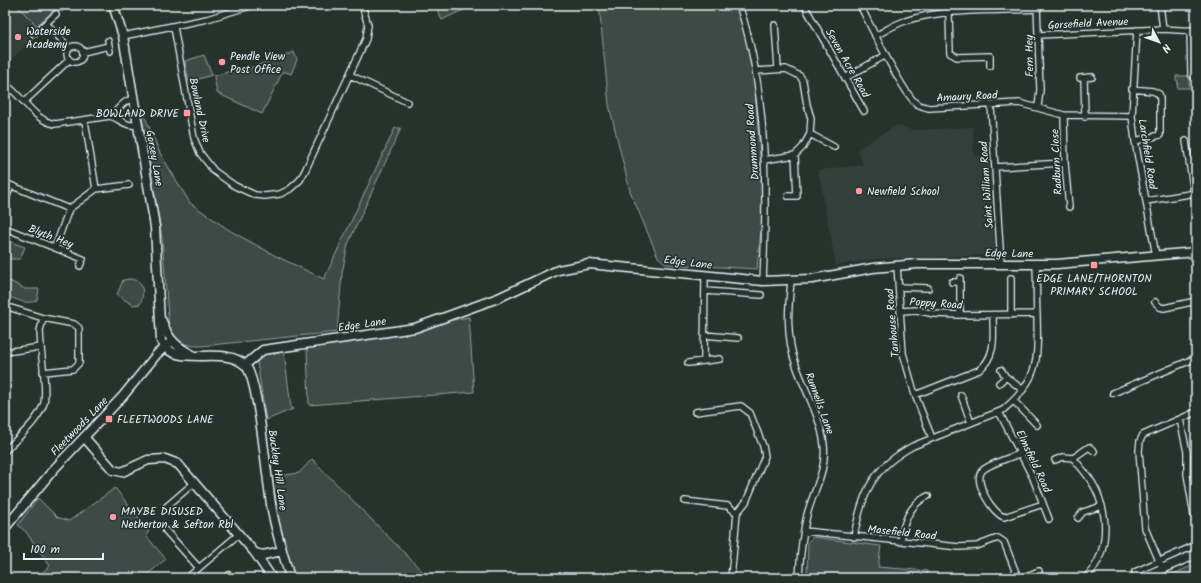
<svg xmlns="http://www.w3.org/2000/svg" width="1201" height="583" viewBox="0 0 1201 583" font-family="Kalam,sans-serif">
<rect width="100%" height="100%" fill="#26332d"/>
<filter id="ink" filterUnits="userSpaceOnUse"><feTurbulence type="fractalNoise" baseFrequency=".025" numOctaves="2"/><feDisplacementMap in="SourceGraphic" scale="8" xChannelSelector="R" yChannelSelector="G"/><feConvolveMatrix kernelMatrix="1 2 1 2 8 2 1 2 1" color-interpolation-filters="sRGB"/></filter>
<g filter="url(#ink)">
<path fill="#333f3a" d="M5 5H16L37 26 28 35 33 39 5 65Z
M897 125 912 130 973 127 974 156H990L995 249 994 255 878 259 836 265 818 170 863 165 857 149Z"/>
<path fill="#3e4b47" stroke="#939ea0" d="M16 5H69L62 12 57 7 37 26Z
M435 5H480L456 13 442 20Z
M599 5H740L754 78 761 166 762 221 757 269 666 264 658 257 630 191 609 105Z
M1196 33V76L1193 71V35Z
M294 52 297 60 291 74 283 71 262 114 217 93 214 76 240 68 245 70Z
M204 55 212 75 189 82 185 61Z
M1176 76H1189V88H1177L1178 81 1176 80Z
M140 105 160 153 190 203 229 230 276 256 324 279 395 128H401L348 244 342 273 337 332 201 346C184 346 178 342 169 328L162 238Z
M5 240 25 247 20 259H5Z
M130 279C144 280 145 295 140 304L133 305 117 295 123 280Z
M8 280 25 289H39L37 300C28 306 13 299 5 294V281Z
M469 317 474 392 309 405 307 348Z
M284 351 291 408 293 409 266 420 257 362 263 355Z
M312 459 429 578H294L281 533 272 477 299 473Z
M115 488 149 531 146 536 166 559 143 578H35L50 566 26 532 18 525 38 498 57 517 69 521Z
M813 537 881 546 878 567 927 571V578H807L808 542Z
M1196 564V578H1164Z"/>
<g fill="none" stroke-linecap="round" stroke-linejoin="round">
<g stroke="#e8f1f8" stroke-width="8">
<path id="street" d="M739 5C768 90 767 192 763 281
M804 5 864 111
M860 5C869 23 904 96 917 104 921 106 925 107 929 108L1019 103 1064 115 1132 116
M1037 5 1040 90 1038 107
M1160 5 1163 29
M949 13 950 53 957 57 990 56V66
M46 23 69 48
M775 25 778 69
M174 27 194 138 200 153 214 171 235 186 255 195 265 196 280 194 290 189 300 180 305 171 366 39 368 25 362 5
M1137 30 1132 116 1135 141 1156 256
M1190 30 1191 74 1196 79
M34 34 56 14
M1039 35 1163 29 1196 31
M123 36 207 19 253 5
M875 36C885 31 895 24 905 21 943 8 998 11 1038 9
M108 41 110 51
M67 54a8 8 0 1 1 16 0a8 8 0 1 1-16 0Z
M83 52 109 46
M756 71 786 69 800 76 803 81 807 105 811 118 810 134 803 147 795 155 764 160
M350 75 407 102
M845 78 886 55
M1080 78 1092 77
M1084 78 1085 117
M5 84C23 96 33 120 55 124L110 116C120 110 121 101 133 99
M1132 89 1153 91 1159 94 1160 98V135L1135 141
M24 102 69 60
M991 105 1001 264
M1064 115 1065 163 1069 207
M110 116C121 119 125 127 138 125
M85 121 96 189
M810 134 834 147
M1186 141 1194 193
M995 167 1065 163
M5 183 69 209
M788 196H797L795 155
M5 201 11 186
M1146 201 1196 193
M69 209 96 189 129 185
M5 228 83 259 80 266
M55 248 69 209
M897 266 903 353 915 395 979 370C997 356 993 336 993 316
M960 278V315
M1011 278V315
M791 281C788 309 786 338 796 365 805 391 821 417 824 445 827 471 813 491 807 515 802 536 800 557 799 578
M952 282H960
M899 287 928 288
M705 291 761 295
M1155 302 1160 307 1164 308 1196 301
M5 306 43 318 74 324 79 328V363L73 369 43 372
M901 311 917 310 934 314 960 315 1037 314
M704 335 738 338
M41 347 40 331 43 318
M5 352 41 347C42 363 47 388 44 403 38 422 18 437 5 451
M704 361 705 275
M688 363 720 359
M1001 370 1006 377 1023 390
M999 383 1006 377
M1113 393 1196 358
M915 395 932 438
M961 395 971 423
M1014 401 1037 425
M695 412 741 406 750 413 763 446 765 456 746 502 737 513 731 578
M999 412 1033 478 1049 519
M1180 419 1187 452V474L1194 515
M1022 453C1012 457 988 464 982 471 973 481 992 513 1004 517L1043 504
M1055 460 1063 457 1073 458
M685 501 728 506 737 513
M166 507 195 482
M1078 518 1083 512 1102 506
M166 531 199 568
M804 531 959 547 977 546 998 538 1004 542 1018 578
M854 537C862 493 872 468 913 446L1003 410C1039 380 1038 361 1037 317 1036 299 1037 282 1036 264
M901 542C903 523 909 504 928 496
M1162 568 1145 528 1139 451 1140 441 1143 435 1196 412
M1135 572 1196 545
M229 575 232 578
M187 578 239 534
M1022 578 1039 571
M1085 578C1107 558 1109 523 1099 497 1094 482 1083 470 1073 458L1089 447 1094 451"/>
</g>
<g stroke="#e8f1f8" stroke-width="11">
<path id="secondary" d="M113 5 123 36 155 227 161 341C175 370 223 344 245 365 259 378 267 485 272 510 276 533 284 556 290 578
M162 321C168 338 175 346 191 354
M245 365 263 350 415 328 498 298 558 270 589 264 763 281 812 279 873 268 917 264H1057L1196 252
M84 437 113 470 122 472 148 460 165 459 178 464 255 553 272 578
M5 528 54 469 123 396 157 354 172 341
M255 553 263 555 282 551
M1141 578 1196 554"/>
</g>
<use href="#street" stroke="#26332d" stroke-width="5.5"/>
<use href="#secondary" stroke="#26332d" stroke-width="8"/>
</g>
</g>
<g fill="#ff9aa2" stroke="#26332d" stroke-width="1.5">
<circle cx="18" cy="37" r="4"/>
<circle cx="222" cy="62" r="4"/>
<rect x="183" y="109" width="8" height="8" rx="2"/>
<circle cx="859" cy="191" r="4"/>
<rect x="1090" y="261" width="8" height="8" rx="2"/>
<rect x="105" y="415" width="8" height="8" rx="2"/>
<circle cx="113" cy="517" r="4"/>
</g>
<g text-anchor="middle" stroke-width="3.5" stroke-linejoin="round" paint-order="stroke">
<g font-size="11" fill="#e8f1f8" stroke="#26332d">
<text transform="translate(1088 23) rotate(-3)" y="4">Gorsefield Avenue</text>
<text transform="translate(1029 56) rotate(-91)" y="4">Fern Hey</text>
<text transform="translate(848 63) rotate(60)" y="4">Seven Acre Road</text>
<text transform="translate(967 96) rotate(-3)" y="4">Amaury Road</text>
<text transform="translate(200 110) rotate(78)" y="4">Bowland Drive</text>
<text transform="translate(752 142) rotate(-94)" y="4">Drummond Road</text>
<text transform="translate(1148 154) rotate(81)" y="4">Larchfield Road</text>
<text transform="translate(155 158) rotate(80)" y="4">Gorsey Lane</text>
<text transform="translate(1056 162) rotate(-93)" y="4">Radburn Close</text>
<text transform="translate(986 185) rotate(-94)" y="4">Saint William Road</text>
<text transform="translate(51 236) rotate(21)" y="4">Blyth Hey</text>
<text transform="translate(1009 253) rotate(1)" y="4">Edge Lane</text>
<text transform="translate(688 262) rotate(7)" y="4">Edge Lane</text>
<text transform="translate(936 303) rotate(4)" y="4">Poppy Road</text>
<text transform="translate(892 323) rotate(-95)" y="4">Tanhouse Road</text>
<text transform="translate(362 324) rotate(-8)" y="4">Edge Lane</text>
<text transform="translate(820 403) rotate(70)" y="4">Runnells Lane</text>
<text transform="translate(79 426) rotate(-46)" y="4">Fleetwoods Lane</text>
<text transform="translate(1034 461) rotate(65)" y="4">Elmsfield Road</text>
<text transform="translate(278 470) rotate(82)" y="4">Buckley Hill Lane</text>
<text transform="translate(902 532) rotate(6)" y="4">Masefield Road</text>
</g>
<g font-size="11" fill="#e8f1f8" stroke="#26332d" text-anchor="start">
<text x="26" y="35">Waterside<tspan x="26" dy="13">Academy</tspan></text>
<text x="230" y="60">Pendle View<tspan x="230" dy="13">Post Office</tspan></text>
<text x="179" y="117" text-anchor="end">BOWLAND DRIVE</text>
<text x="867" y="195">Newfield School</text>
<text x="1094" y="282" text-anchor="middle">EDGE LANE/THORNTON<tspan x="1094" dy="13">PRIMARY SCHOOL</tspan></text>
<text x="117" y="423">FLEETWOODS LANE</text>
<text x="121" y="515">MAYBE DISUSED<tspan x="121" dy="13">Netherton &amp; Sefton Rbl</tspan></text>
</g>
</g>
<rect width="1201" height="583" fill="none" stroke="#26332d" stroke-width="20"/>
<rect x="10" y="10" width="1181" height="563" fill="none" stroke="#e8f1f8" stroke-width="1.5" filter="url(#ink)"/>
<g transform="translate(1159 42) rotate(131)" stroke="#26332d" stroke-width="3" paint-order="stroke">
<path d="M0-3L7 15L0 10L-7 15Z" fill="#e8f1f8"/>
<text y="-6" font-size="11" font-weight="bold" text-anchor="middle" fill="#e8f1f8">N</text>
</g>
<path d="M24 553v6h79v-6" fill="none" stroke="#e8f1f8" stroke-width="2"/>
<text x="30" y="553" font-size="12" fill="#e8f1f8" stroke="#26332d" stroke-width="3" paint-order="stroke">100 m</text>
</svg>
